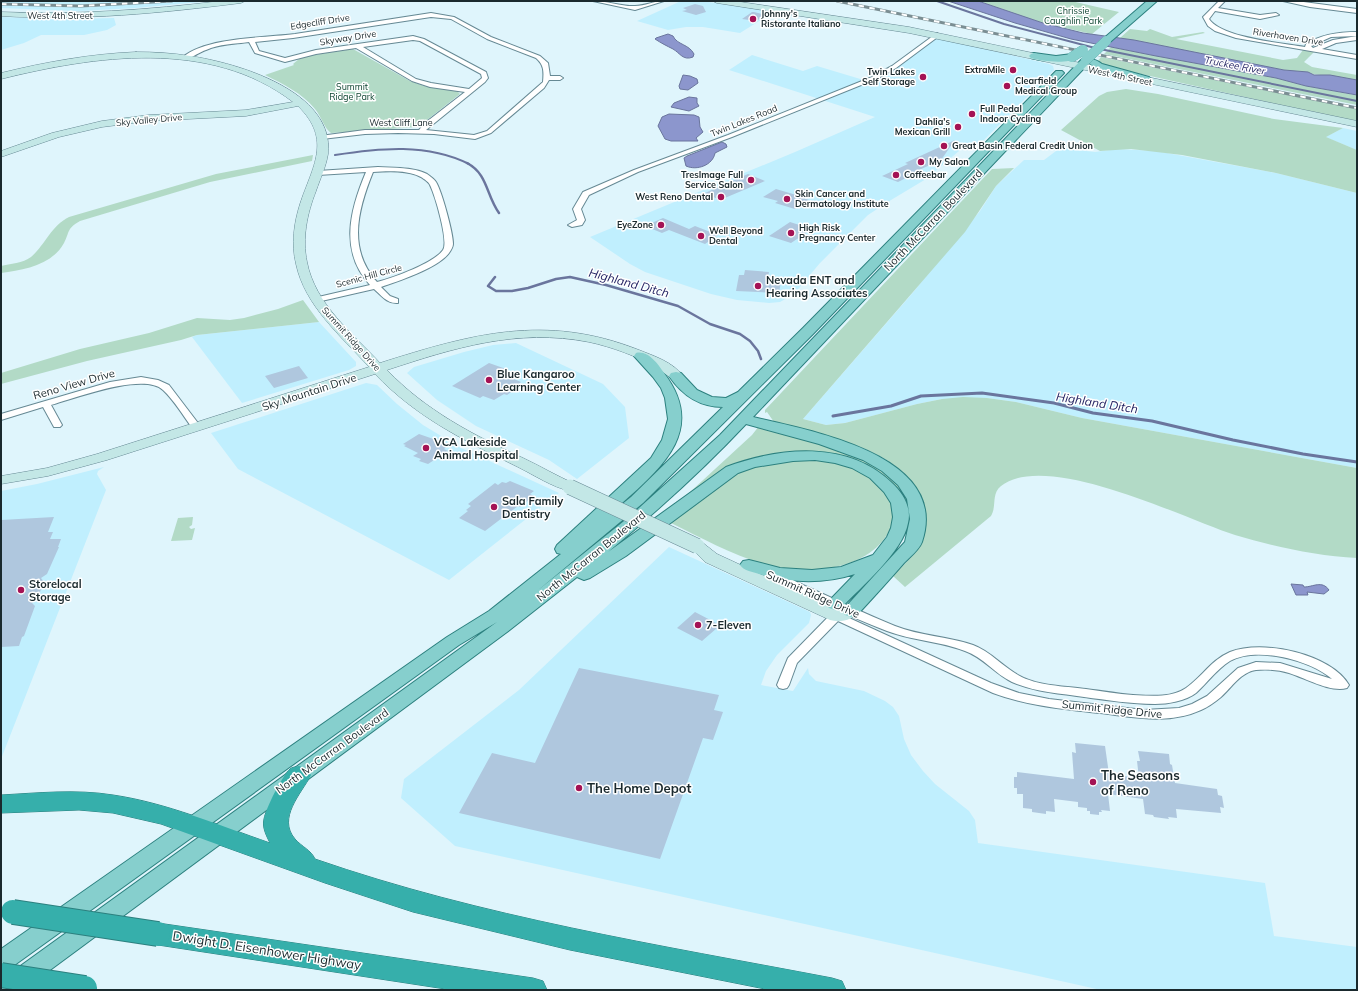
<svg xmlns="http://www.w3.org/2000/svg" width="1358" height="991" viewBox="0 0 1358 991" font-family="Mulish,sans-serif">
<rect width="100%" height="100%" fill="#dff5fc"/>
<path fill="#c0effe" d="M1 1H211L136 8 78 11 1 8Z
M681 1H701L775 11 740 33 703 27H686L668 30 637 21Z
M1 17 72 19 114 18 116 25 107 30 84 35H41L24 43 1 50Z
M934 37 1049 64 1053 66 1054 70 983 141 959 151 926 179 891 200 868 215 820 263 799 288 789 297 780 302 769 303 737 300 711 294 645 272 630 264 590 237 795 152 875 117 729 70 752 55 803 71 817 66 867 81 879 76Z
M1343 128 1357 131V150L1325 137Z
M1060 148 1095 152 1118 149 1156 151 1276 173 1357 193V468L1082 418 1016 402 987 398 942 399 917 404 845 423 826 425 803 419 910 296 980 211 996 186 1024 160H1044Z
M319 322 356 362V366L349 370 242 403 192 337 197 335Z
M516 343 603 384 625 407 629 438 577 479 549 460 476 426 437 400 407 373 414 367 464 352 493 345Z
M366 383 377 385 397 404 423 425 461 448 559 493 449 580 238 469 211 433Z
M104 467 98 471 97 474 106 490 1 759V491L37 484Z
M669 547 810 612 811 615 809 623 777 655 766 671 761 685 793 691 808 668 809 674 816 681 864 691 885 701 893 707 899 716 904 739 911 755 923 771 935 784 969 811 975 820 978 843 1265 883 1274 936 1357 947V990H1101L455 846 401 798 404 779 519 690Z"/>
<path fill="#b2dac6" d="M978 1H1071L1119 12 1092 34 1043 23Z
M1130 29 1147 31 1150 29 1172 37 1203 32 1205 33 1176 39 1283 60 1297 58 1303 50 1314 52 1304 62 1312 67 1357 75V80L1284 70 1120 38Z
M1111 47 1276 78 1306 86 1355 95H1357V105L1104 54Z
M353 49 410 81 424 86 457 91 460 94 418 127 331 133C324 128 321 116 315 109 302 93 283 84 265 75L294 65 293 64 299 59 307 56Z
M1101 57 1357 109V122L1105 66 1097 62Z
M1126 89 1158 94 1274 119 1343 128 1326 137 1357 150V193L1276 173 1182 155 1131 149 1100 151 1061 130 1099 96 1107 92Z
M313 155 312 161 210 182 80 221C66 229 70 232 64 243 52 265 24 270 1 273V266C10 264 23 263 31 257 45 245 51 226 69 217L216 174Z
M1014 168 996 186 965 232 803 419 826 425 845 423 917 404 942 399 963 397 987 398 1016 402 1082 418 1357 468V558C1316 556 1275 547 1235 535 1185 519 1047 450 1001 486 991 494 997 506 991 516L905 587 893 576C901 567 912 558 919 547 926 534 928 520 924 506 910 449 821 435 774 422L767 412 765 413V410L992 169Z
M303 300 319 322 197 335 181 340 87 361 1 384V373L80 349 149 333 197 318 230 320 244 318 278 309Z
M759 426 844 449 888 471 911 502H903L856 462 770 456 677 504 752 435Z
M788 460C797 460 806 459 815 460 833 461 852 467 867 476 911 503 895 545 852 562 831 570 806 571 783 568 744 562 706 540 671 523L736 474 758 465Z
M193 517 192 525 189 527 191 529 195 528 192 540 171 541 178 518Z"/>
<path fill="#8c96cd" stroke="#6a759d" d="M948 1H978L1043 23 1083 33 1134 40 1284 70 1308 72 1314 75H1330L1357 80V95L1306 86 1276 78 1156 56 1071 39 1015 23Z
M668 34 673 36C677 45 689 44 694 54L693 57C683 61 680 53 673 49 667 46 661 43 655 39L656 38Z
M683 75 690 76 697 79 698 83 688 90 680 89 679 86Z
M689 97 697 98V103L699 106 689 111 671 107 674 103Z
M669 114 694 115 699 117 700 127 703 132 696 138 698 141H671L665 139 658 126 662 117Z
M722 142 726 144 727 147 715 153C713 165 697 171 686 166L684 158 687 156Z
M1291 584 1303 585 1304 587C1313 587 1322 580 1329 590L1324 594 1307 592 1308 595H1296Z"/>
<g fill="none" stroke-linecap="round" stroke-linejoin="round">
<path stroke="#6a759d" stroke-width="2" d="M937 1 1004 24 1095 48
M1100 49 1357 101
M335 155C380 148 427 143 469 164"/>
<path stroke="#6a759d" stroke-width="2.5" d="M467 163C488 174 486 195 499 213
M495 277 488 286 496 291H512L528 288 556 279 570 277 606 285 678 306 710 324 740 334 750 341 758 351 761 359"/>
<path stroke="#6a759d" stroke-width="3" d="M833 416 891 406 921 396 982 393 1054 403 1093 413 1152 421 1233 440 1303 454 1357 462"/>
</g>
<path fill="#afc7de" d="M695 4 703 6 706 12 696 15 682 11 687 10 683 8Z
M752 12H754L766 15 756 21 742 19Z
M955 140 941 160 908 175 910 176 898 182 882 176 908 164 905 163Z
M748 174 765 181 720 200 705 193Z
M776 189 803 197H801L809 200 795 209 775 203 778 201 763 197Z
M663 218 689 229 695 226 718 235 705 244 669 230 662 233 645 226Z
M790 222 812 229 791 243 769 236Z
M745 270 769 272 768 277 772 278V281H781L779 293 736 291 739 275H744Z
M489 363 506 369 500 373 521 382 516 386 519 387 507 395 504 394 494 400 483 396 480 398 452 386Z
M299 366 308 378 274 388 265 376Z
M419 434 442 442 440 443 447 446 444 449 448 451 428 464 419 461 421 459 413 456 418 453 404 446 406 445 403 444Z
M510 481 534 491 530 494 534 496 520 507 518 506 485 531 459 518 468 511 466 510 471 506 468 504 495 483 498 485 502 482 506 483Z
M54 517 48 532H53L50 539H61L58 547H59L47 574 41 578 44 582 38 597 32 603 35 606 24 636 22 637 19 646 1 647V520Z
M695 612 716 623 717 628 702 641 677 628Z
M579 668 719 695 714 710 723 712 713 740 703 738 660 859 459 813 492 753 535 763Z
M1075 743 1105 746 1109 774 1139 778 1137 761H1140L1138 751 1169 754 1170 764 1172 765 1175 783 1217 789 1218 795 1222 796 1224 808 1220 807 1221 813 1176 809 1177 818 1168 817 1169 819 1154 817 1153 815 1145 814 1143 799 1108 794 1110 811 1101 810 1102 812H1099V815L1090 814V811H1087V808L1078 807V802L1054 799 1055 812 1046 811V814L1032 812V809L1023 808V794H1017V788H1014V777H1017V772L1074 779 1072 752 1076 753Z"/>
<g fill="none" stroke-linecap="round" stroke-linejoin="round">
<g stroke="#668994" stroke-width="2">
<path id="street" d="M593 1C607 1 624 7 635 6 645 6 654 1 664 1L635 10Z
M1219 1H1225L1218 8 1260 15 1276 13 1279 15 1260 19 1215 11 1209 19C1222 38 1282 43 1305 47L1306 44C1322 34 1339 32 1357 32V36L1331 37 1311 46 1313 48 1333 40 1357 36V40L1336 43 1322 49 1357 55V59L1236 38 1215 31 1208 26 1203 17Z
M1283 1H1296L1357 9V13L1310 7Z
M431 13 454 17 491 37 540 56 548 63 550 76H560L563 78 560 80H549L544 88 491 133 475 139 434 134 398 133 365 134 322 139 320 138V136L365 130H419L425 123 465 92 430 87 412 81 356 48 316 54 285 62 255 53 249 42C235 44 219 44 206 50 199 52 189 61 183 57 207 37 264 38 295 34 341 27 386 20 431 13ZM431 17 451 19 487 39 536 58C544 65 544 71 543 82L487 131 474 135 426 130 485 82 488 78 486 72 424 39 413 36 316 50 285 58 259 51 255 42 293 38ZM413 40 420 41 481 74 482 78 469 89 431 83 416 79 363 47Z
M937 33 940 35 939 36 896 68 876 79 732 137 638 172 589 195 581 209 585 220 582 225 572 227 568 225 577 220 573 209 583 192 634 170 728 135 872 77 892 66Z
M378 167C394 168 413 167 427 174 430 176 434 179 436 182 442 192 453 233 453 244 453 247 451 250 449 253 438 268 399 281 381 287L390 296 398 299V303C387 304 381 295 374 289L317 302H314V298L370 285C339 251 350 210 366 172L318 175 315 173 318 171ZM373 172C388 171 408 170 421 177 424 179 429 182 430 185 435 195 449 242 443 250 434 263 393 278 377 282 347 249 358 209 373 172Z
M141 377 158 380 169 385 201 427 199 429H193C184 417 174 400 163 390 144 372 75 398 51 405L62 425 60 427H54L43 407 1 420V414L110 382Z
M767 570C780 573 793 580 805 586 835 599 865 614 895 626 920 636 947 636 973 645 990 651 1002 666 1018 675 1037 686 1064 686 1086 689 1102 691 1118 694 1133 695 1151 696 1171 698 1186 688 1202 677 1211 660 1230 652 1263 639 1331 654 1349 685L1347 688C1331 693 1305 678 1289 673 1279 670 1267 669 1256 670 1241 672 1232 687 1221 697 1215 702 1208 707 1201 710 1168 725 1134 717 1100 713 1063 709 1028 706 993 693L838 621 797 663 789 685 787 688 783 689 779 688 777 685 788 658 832 613 836 612 991 683 1019 693 1049 699 1144 710 1179 708 1192 704 1207 696 1238 668 1256 662 1280 663 1332 679C1310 660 1257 646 1230 661 1217 669 1207 683 1196 693 1186 701 1167 704 1155 704 1131 704 1107 700 1084 697 1059 693 1035 692 1012 682 995 674 983 657 965 651 940 641 913 641 887 631 845 615 804 594 763 575L762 573 763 571Z"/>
</g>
<g stroke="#668994" stroke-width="1">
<path id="secondary" d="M221 1H245L241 3C161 13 82 21 1 16V12C75 15 148 10 221 1Z
M713 1H734L909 27 1357 121V127L909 33 717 3Z
M136 52C154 52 172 53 190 56 237 63 335 91 328 154 326 167 320 179 316 191 307 214 302 238 307 262 315 304 353 334 380 363 472 334 545 313 639 350 654 356 673 362 683 376L681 379C670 381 666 373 657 368 637 356 612 347 589 342 517 328 454 348 387 370 425 410 473 435 523 458 540 466 557 476 575 484L577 487 575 490 570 491C552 487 534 475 518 467 465 441 416 417 375 374L107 460 48 476 1 484V476L47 468 97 454 369 367C341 336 305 306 296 264 291 244 294 223 300 204 312 167 333 140 298 106L246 116 149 121 102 127 59 137 1 157V151L52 133 102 121 149 115 246 110 293 102C210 38 94 56 1 79V73C46 62 90 54 136 52Z
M697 541 703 543 717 554 838 610 851 605 857 607 859 611C854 620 840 623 830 620L705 562 689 546 691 543Z"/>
</g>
<g stroke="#2c807f" stroke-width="2">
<path id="primary" d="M1147 1H1157L1109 43H1103L1101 41 1103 39Z
M1034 53 1056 56 1072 54 1077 57C1068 65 1042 61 1031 58L1029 56 1031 54Z
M1086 57C1092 59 1097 60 1102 64L1149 77 1151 79 1149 81H1143L1096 68 1089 63 753 417C811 431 951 455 922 542 919 550 910 557 904 563 889 580 873 598 857 615L851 617 845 615 842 611 905 542 910 519 907 499 898 485 882 471 863 460 819 444 746 424C703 470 656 512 608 552L726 467C780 447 848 440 892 483 903 493 912 508 908 523 903 552 861 587 841 608L835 610 829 608 826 604 855 574C824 584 791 583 759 574 753 572 744 571 740 565L743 561 749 560 780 568 812 570 841 567 873 555 887 537 891 528 893 517 891 503 884 492 870 478 852 468 835 463 815 460 793 461 755 467 738 473 626 556 590 578 584 580 577 577 507 632 23 990H1V980L497 622 459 645 9 969 1 972V949L447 637 489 611 561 554 557 553 555 549 557 545 651 458 662 440 668 419 665 398 661 388 653 377 634 356 636 353C648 350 658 364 664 373 711 435 653 474 610 514L631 497 723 407C699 407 682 395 669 376L671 373 676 372 681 373 697 390 712 397 726 398 738 392 803 328 1056 71H1062L1064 73 813 334 643 503 537 591 629 517 720 435 1083 58Z"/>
</g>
<g stroke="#2c807f" stroke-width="1">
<path id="highway" d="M299 766 307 769 311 775C301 794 277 818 295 839 302 847 311 850 315 859 482 917 659 945 832 978L842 981 846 990H770L570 950 413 912 325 883 161 824 113 813 79 810 1 813V795C38 793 76 789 113 795 167 803 218 825 270 843 266 835 262 827 264 819 266 808 282 776 290 769 292 767 296 767 299 766Z
M158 923 533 978 543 981 547 990H452L158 945 149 942 145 934 149 926Z"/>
</g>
<use href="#street" fill="#fff" fill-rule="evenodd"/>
<use href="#secondary" fill="#c3e7e6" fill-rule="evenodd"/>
<use href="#primary" fill="#86cfcd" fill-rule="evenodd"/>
<use href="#highway" fill="#36afab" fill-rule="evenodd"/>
<g stroke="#7b8e93" stroke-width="3">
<path id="rail" d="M837 1 1357 108
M1 4 81 6 172 1"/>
</g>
<use href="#rail" stroke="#fff" stroke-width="2" stroke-dasharray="5.5" stroke-linecap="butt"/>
<g stroke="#668994" stroke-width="16" stroke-linecap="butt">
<path id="secondary-bridge" d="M570 487 697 546"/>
</g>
<g stroke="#2c807f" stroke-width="10" stroke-linecap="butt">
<path id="primary-bridge" d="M1072 57 1083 50
M1086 60 1106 41"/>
</g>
<g stroke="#2c807f" stroke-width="26" stroke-linecap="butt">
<path id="highway-bridge" d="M13 912 158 934
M1 975 85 988"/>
</g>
<use href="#secondary-bridge" stroke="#c3e7e6" stroke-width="15"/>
<use href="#primary-bridge" stroke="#86cfcd" stroke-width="10"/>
<use href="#highway-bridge" stroke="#36afab" stroke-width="24"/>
</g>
<g fill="#a41254" stroke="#fff" stroke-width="1.5">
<circle cx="753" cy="19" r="4"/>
<circle cx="1013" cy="70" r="4"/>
<circle cx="923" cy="77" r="4"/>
<circle cx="1007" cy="86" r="4"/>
<circle cx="972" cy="114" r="4"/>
<circle cx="958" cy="127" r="4"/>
<circle cx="944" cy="146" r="4"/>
<circle cx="921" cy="162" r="4"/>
<circle cx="896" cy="175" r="4"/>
<circle cx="751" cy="180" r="4"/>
<circle cx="721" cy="197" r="4"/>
<circle cx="787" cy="199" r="4"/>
<circle cx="661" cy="225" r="4"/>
<circle cx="791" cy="233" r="4"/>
<circle cx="701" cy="236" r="4"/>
<circle cx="758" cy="286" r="4"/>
<circle cx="489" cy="380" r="4"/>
<circle cx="426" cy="448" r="4"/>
<circle cx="494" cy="507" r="4"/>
<circle cx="21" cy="590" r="4"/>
<circle cx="698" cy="625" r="4"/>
<circle cx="1093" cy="782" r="4"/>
<circle cx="579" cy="788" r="4"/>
</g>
<g text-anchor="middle" stroke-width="3" stroke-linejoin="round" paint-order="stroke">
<g font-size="9" fill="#0b432f" stroke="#fff">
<text x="1073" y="14">Chrissie<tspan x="1073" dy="10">Caughlin Park</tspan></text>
<text x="352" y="90">Summit<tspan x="352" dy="10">Ridge Park</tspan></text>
</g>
<g font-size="9" font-weight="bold" fill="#1a292d" stroke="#fff" text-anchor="start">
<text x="761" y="17">Johnny's<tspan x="761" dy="10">Ristorante Italiano</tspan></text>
<text x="1005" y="73" text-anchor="end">ExtraMile</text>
<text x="915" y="75" text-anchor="end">Twin Lakes<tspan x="915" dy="10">Self Storage</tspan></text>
<text x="1015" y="84">Clearfield<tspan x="1015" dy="10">Medical Group</tspan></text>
<text x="980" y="112">Full Pedal<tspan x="980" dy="10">Indoor Cycling</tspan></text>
<text x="950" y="125" text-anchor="end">Dahlia's<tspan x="950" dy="10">Mexican Grill</tspan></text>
<text x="952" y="149">Great Basin Federal Credit Union</text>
<text x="929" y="165">My Salon</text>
<text x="743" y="178" text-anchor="end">TresImage Full<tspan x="743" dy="10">Service Salon</tspan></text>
<text x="904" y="178">Coffeebar</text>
<text x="795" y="197">Skin Cancer and<tspan x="795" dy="10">Dermatology Institute</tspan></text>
<text x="713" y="200" text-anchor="end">West Reno Dental</text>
<text x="653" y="228" text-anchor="end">EyeZone</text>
<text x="799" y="231">High Risk<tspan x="799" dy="10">Pregnancy Center</tspan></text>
<text x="709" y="234">Well Beyond<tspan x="709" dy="10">Dental</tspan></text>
</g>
<g font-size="9" fill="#1a292d" stroke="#fff">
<text x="60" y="19">West 4th Street</text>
<text transform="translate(320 22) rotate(-9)" y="3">Edgecliff Drive</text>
<text transform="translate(1288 37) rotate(9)" y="3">Riverhaven Drive</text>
<text transform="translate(348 38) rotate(-9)" y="3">Skyway Drive</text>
<text transform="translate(1120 76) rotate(12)" y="3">West 4th Street</text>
<text transform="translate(149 120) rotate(-5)" y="3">Sky Valley Drive</text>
<text transform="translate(744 121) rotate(-22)" y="3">Twin Lakes Road</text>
<text x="401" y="126">West Cliff Lane</text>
<text transform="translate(369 276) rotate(-15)" y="3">Scenic Hill Circle</text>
<text transform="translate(351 339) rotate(48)" y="3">Summit Ridge Drive</text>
</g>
<g font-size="10" font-style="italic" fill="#1f1f60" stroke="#fff">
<text transform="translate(1235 65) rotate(11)" y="4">Truckee River</text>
</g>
<g font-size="11" fill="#1a292d" stroke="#fff">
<text transform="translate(933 220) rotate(-46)" y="4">North McCarran Boulevard</text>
<text transform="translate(74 384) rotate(-16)" y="4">Reno View Drive</text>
<text transform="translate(309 392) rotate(-18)" y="4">Sky Mountain Drive</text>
<text transform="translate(591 556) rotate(-39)" y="4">North McCarran Boulevard</text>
<text transform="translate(813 594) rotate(24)" y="4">Summit Ridge Drive</text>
<text transform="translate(1112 709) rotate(6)" y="4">Summit Ridge Drive</text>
<text transform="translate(332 751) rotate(-36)" y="4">North McCarran Boulevard</text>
</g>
<g font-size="11" font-weight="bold" fill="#1a292d" stroke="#fff" text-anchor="start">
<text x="766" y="284">Nevada ENT and<tspan x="766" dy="13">Hearing Associates</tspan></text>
<text x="497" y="378">Blue Kangaroo<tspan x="497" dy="13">Learning Center</tspan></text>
<text x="434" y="446">VCA Lakeside<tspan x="434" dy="13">Animal Hospital</tspan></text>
<text x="502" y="505">Sala Family<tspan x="502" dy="13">Dentistry</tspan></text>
<text x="29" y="588">Storelocal<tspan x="29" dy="13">Storage</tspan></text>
<text x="706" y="629">7-Eleven</text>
</g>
<g font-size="12" font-style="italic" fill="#1f1f60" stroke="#fff">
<text transform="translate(629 283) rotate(15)" y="4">Highland Ditch</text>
<text transform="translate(1097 403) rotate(9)" y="4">Highland Ditch</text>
</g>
<g font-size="13" font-weight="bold" fill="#1a292d" stroke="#fff" text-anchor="start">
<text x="1101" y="780">The Seasons<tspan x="1101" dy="15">of Reno</tspan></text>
<text x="587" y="793">The Home Depot</text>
</g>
<g font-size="13" fill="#1a292d" stroke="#fff">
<text transform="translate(267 950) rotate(9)" y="5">Dwight D. Eisenhower Highway</text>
</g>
</g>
<rect width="1358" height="991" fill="none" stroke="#1a292d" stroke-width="4"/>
</svg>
